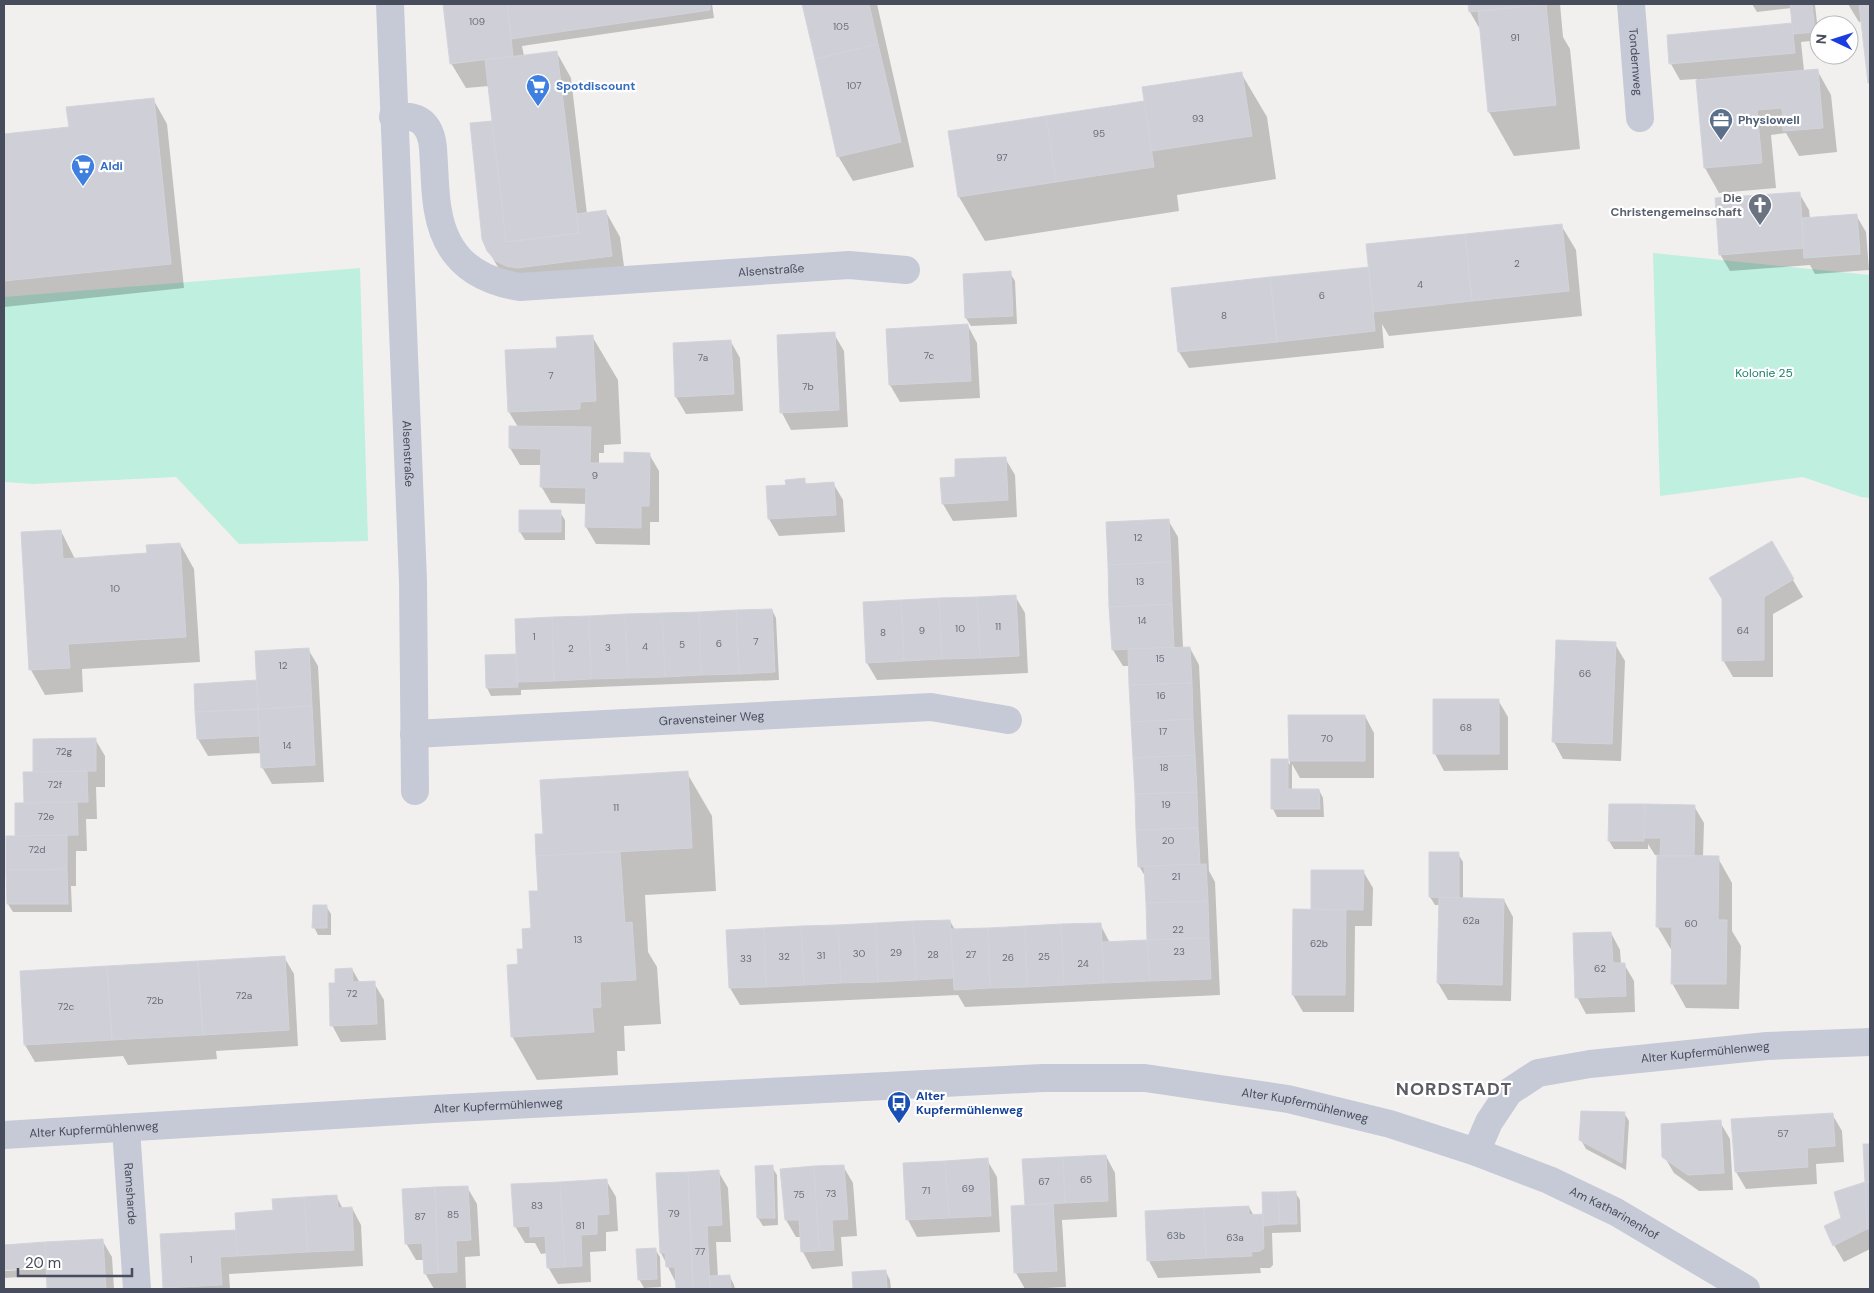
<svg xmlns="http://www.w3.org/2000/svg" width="1874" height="1293" viewBox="0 0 1874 1293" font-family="'DM Sans',sans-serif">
<rect width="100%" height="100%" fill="#f2f0ef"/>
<path fill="#bfefde" d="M1653 253 1870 275V498L1861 497 1803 477 1660 496Z
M360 268 368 541 239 544 176 477 33 484 4 482V297Z"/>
<path fill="#0003" d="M444 4H712L714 18 522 46 524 56 557 53 571 78 587 214 606 212 620 237 626 281 503 276 488 250 471 124 493 122 489 86 466 88 451 63Z
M803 4H877L914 167 853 181 838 156Z
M1469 4H1560L1563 37 1570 49 1580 149 1514 156 1489 112 1481 31 1470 12Z
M1752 4H1819L1815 5 1819 40 1801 42 1804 71 1817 70 1831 95 1837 152 1799 156 1786 133 1771 135 1776 188 1719 193 1705 168 1697 79 1680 80 1671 64 1794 29 1792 8 1757 12Z
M1848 4H1870V84L1863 21 1859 22Z
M1241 73 1267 117 1276 179 1177 195 1179 211 985 241 959 197 950 132 1146 102Z
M153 99 167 124 184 288 4 307V135L70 128Z
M1799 193 1809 210 1810 219 1856 215 1866 232 1869 270 1815 274 1810 265 1730 271 1720 254Z
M1561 225 1576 250 1582 316 1389 336 1382 324 1384 348 1189 368 1179 352 1370 268Z
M1010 273 1015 281 1017 324 971 326 966 318 964 275Z
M968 326 977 343 980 398 900 402 890 385Z
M834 334 844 351 848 427 791 430 782 413Z
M592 336 618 380 621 444 604 445V453H599V464L625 465 649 454 659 471V522H650V545L596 544 586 527 587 504 551 503 541 486V465H520L510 448 518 427 509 412 506 351 558 349Z
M731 342 740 358 743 411 686 414 676 397Z
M1005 458 1015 475 1017 517 953 521 943 504 942 479 957 478Z
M804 480 807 485 833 483 843 500 845 532 779 536 769 519 787 486Z
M560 512 565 520V540H525L520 532Z
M1168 520 1178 537 1183 648H1190L1199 665 1209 871 1215 882 1220 995 965 1007 958 995 740 1005 730 988 728 931 950 921 955 930 1100 924 1110 943 1149 942 1146 878 1139 866 1130 666H1123L1113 650Z
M61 531 75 559 148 555 180 544 194 569 200 662 82 669 83 692 45 695 31 670Z
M1771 543 1803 597 1773 614V677H1733L1723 660Z
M1015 596 1025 613 1028 673 877 680 867 663Z
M772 610 776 618 779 680 521 690V695L491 696 487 688 486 656 517 655Z
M1615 644 1625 661 1621 761 1563 759 1554 742Z
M308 649 318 666 324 782 272 784 262 767V753L208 756 198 739 258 682Z
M1498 700 1508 717V770L1444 771 1435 754Z
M1365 716 1374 733V778H1300L1292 764V790H1319L1323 798 1324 817H1277L1273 809 1287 760 1290 765 1289 717Z
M95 739 105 756V787H96L97 819H86L87 851H76V886H71L72 912H13L8 904V870L34 773Z
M687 773 712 816 716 891 645 895 648 952 657 967 661 1024 624 1026 625 1051H617L618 1075 537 1080 512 1036 519 965 532 930 539 892 544 835Z
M1694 806 1704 823 1703 857 1718 858 1732 883V931L1741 946 1739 1009 1686 1008 1672 983V951L1657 926 1658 855H1655L1648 844V849H1614L1609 841Z
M1458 854 1463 862V899L1504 900 1513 917 1511 1001 1448 1000 1438 983 1440 905H1435L1430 897Z
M1312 871H1363L1373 888 1372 926H1355L1354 1012H1303L1293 995 1312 911Z
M326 906 331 914V935H318L314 927Z
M1611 933 1620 950 1621 964H1624L1634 981 1635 1012 1586 1014 1577 997Z
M284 957 294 974 298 1046 216 1051 217 1059 128 1065 123 1056 35 1062 25 1045Z
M352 969 360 983H374L384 1000 386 1040 341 1042 332 1025 337 984Z
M1624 1113 1629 1121 1626 1170 1586 1149 1581 1140Z
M1832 1114 1842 1131 1844 1162 1816 1164 1817 1184 1746 1189 1736 1172Z
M1720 1122 1730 1139 1733 1190 1699 1191 1674 1173 1664 1156Z
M1864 1145H1870V1249L1844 1262 1834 1245 1843 1218 1865 1183Z
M1106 1156 1115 1173 1117 1217 1062 1220 1066 1287 1025 1289 1016 1273 1026 1206Z
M987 1160 997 1177 1000 1232 917 1237 908 1220 904 1164Z
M843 1166 853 1183 857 1236 841 1237 843 1266 812 1269 803 1252 802 1237H796L786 1220 782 1170Z
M772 1167 777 1175 778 1225 763 1226 758 1218Z
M718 1171 728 1188 731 1242H716L718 1277H730L734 1285 735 1289H677V1285L661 1253Z
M606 1180 616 1197 618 1231 606 1232V1251L590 1252 591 1282 558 1284 548 1267 547 1253 541 1254 535 1243H525L515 1226Z
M467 1187 477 1204 480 1256 465 1257 466 1289H434L425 1273 424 1260H416L406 1243Z
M1295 1192 1300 1200 1301 1232 1272 1233 1273 1265 1270 1268H1260L1261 1273 1158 1278 1149 1261 1249 1207 1254 1216H1264Z
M336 1196 343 1209 352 1208 361 1225 363 1266 229 1274 230 1289H166L165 1288 237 1231 274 1212Z
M102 1240 112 1257 114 1289H49L48 1275 4 1278V1271L52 1268V1266L4 1268V1246Z
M655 1249 660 1257 661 1287 644 1288 639 1279Z
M886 1272 890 1280 891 1289H854V1273Z"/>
<path fill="#cfd0d7" stroke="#d3d4db" d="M443 4H507L513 56 450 64Z
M507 4H710V10L511 39Z
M802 4H869L878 44 815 59Z
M1468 4H1540V5L1469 12Z
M1546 4 1556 105 1488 112 1478 11Z
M1790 4H1812L1815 32 1793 34Z
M1859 4H1870V83H1868Z
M1792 23 1795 53 1669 64 1667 35Z
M878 44 901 142 837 157 815 59Z
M557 51 579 233 506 242 485 60Z
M1818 69 1823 128 1783 131 1782 108 1757 110 1762 163 1704 168 1696 80Z
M1242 72 1252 136 1152 151 1142 87Z
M154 98 171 264 4 281V134L69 127 66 107Z
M1144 101 1154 167 1056 182 1046 116Z
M1046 116 1056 182 958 197 948 131Z
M492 121 506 242 579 233 576 214 606 210 612 256 517 268 506 266 496 261 487 251 482 239 470 123Z
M1800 192 1804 248 1719 255 1715 198Z
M1857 214 1860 254 1804 258 1802 218Z
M1562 224 1569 291 1472 301 1465 234Z
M1465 234 1472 301 1373 312 1366 244Z
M1369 267 1375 331 1277 342 1270 277Z
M1011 271 1013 316 965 318 963 274Z
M1270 277 1277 342 1178 352 1171 288Z
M968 324 971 381 889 385 886 329Z
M835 332 839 410 780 413 777 335Z
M593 335 596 401 580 402V409L508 412 505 350 557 348 556 337Z
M731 340 734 394 675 397 673 343Z
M509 426 591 427 590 463H624V452L650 453 649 506H641V528L585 527 586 488 540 487 541 449 509 448Z
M1006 457 1008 500 942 504 940 478 955 477V459Z
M805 478V484L834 482 836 515 768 519 766 486 786 485 785 480Z
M519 510H561V532H519Z
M1169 519 1171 562 1108 565 1106 522Z
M61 530 63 559 147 553 146 545 180 543 186 637 68 644 70 668 29 670 21 532Z
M1772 541 1794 579 1764 597V660L1722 661V599L1709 578Z
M1171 562 1172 604 1109 607 1108 565Z
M1016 595 1019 656 980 658 977 597Z
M977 597 980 658 942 659 939 598Z
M939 598 942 659 904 661 901 600Z
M901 600 904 661 866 663 863 602Z
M1172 604 1174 647 1112 650 1109 607Z
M772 609 775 672 739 674 736 610Z
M736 610 739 674 701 675 699 612Z
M699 612 701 675 665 677 662 613Z
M662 613 665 677 628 678 625 614Z
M625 614 628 678 591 679 589 616Z
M589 616 591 679 554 681 552 617Z
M552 617 554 681 517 682 515 619Z
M1556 640 1616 642 1612 744 1552 742Z
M1190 647 1192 683 1129 685 1128 649Z
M309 648 312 706 258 709 255 651Z
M516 654 518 687 486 688 485 655Z
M257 680 258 709 195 712 194 684Z
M1192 683 1193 719 1131 722 1129 685Z
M1433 699H1499V754H1433Z
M312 706 315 765 261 768 258 709Z
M258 709 259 736 197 739 195 712Z
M1288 715H1365V761H1289Z
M1193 719 1195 755 1133 758 1131 722Z
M96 738V771L33 772V739Z
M1195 755 1197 792 1135 794 1133 758Z
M1271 759H1288V789H1319L1320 809H1271Z
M87 771 88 802 24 803 23 772Z
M688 771 692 848 536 856 535 834H543L540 780Z
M1197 792 1198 828 1136 830 1135 794Z
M77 802 78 835 15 836V803Z
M1609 804H1645L1644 841H1608Z
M1645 804 1695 805 1694 856H1660L1661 838H1644Z
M1198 828 1200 864 1138 867 1136 830Z
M67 835V869L6 870V836Z
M620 851 625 923 632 922 636 980 600 982 601 1007 592 1008 594 1032 511 1037 507 965 518 964 517 949H523L522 929 531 928 529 891H538L536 856Z
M1429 852H1459V898L1429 897Z
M1657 855 1719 856 1718 920H1727L1726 984H1671L1672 927H1656Z
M1206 864 1208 901 1146 903 1144 866Z
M67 869 68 904H7L6 870Z
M1311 870H1364L1363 910 1311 909Z
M1439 897 1504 899 1502 985 1437 983Z
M1208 901 1209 938 1147 940 1146 903Z
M313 905H327V928H312Z
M1293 909 1346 910 1345 995H1292Z
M950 920 953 978 916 980 913 921Z
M913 921 916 980 878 982 876 923Z
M876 923 878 982 841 983 838 925Z
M1101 923 1104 983 1064 985 1061 924Z
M1061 924 1064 985 1027 987 1025 926Z
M838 925 841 983 804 985 801 926Z
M801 926 804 985 766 987 764 928Z
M1025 926 1027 987 990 988 988 928Z
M764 928 766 987 729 988 726 930Z
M988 928 990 988 954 990 951 929Z
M1611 932 1613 963H1625L1626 996 1575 998 1573 933Z
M1209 938 1211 979 1150 981 1147 940Z
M1147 940 1150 981 1104 983 1102 942Z
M285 956 289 1030 203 1035 198 961Z
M198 961 203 1035 112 1040 107 966Z
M107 966 112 1040 24 1045 20 971Z
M352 968 353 982 375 981 377 1024 330 1026 329 983H335V969Z
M1581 1111 1625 1112 1622 1163 1579 1140Z
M1833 1113 1835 1146 1807 1148 1808 1167 1735 1172 1731 1119Z
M1721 1120 1724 1173 1688 1175 1662 1157 1661 1124Z
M1863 1144H1870V1182H1865Z
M1106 1155 1108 1201 1065 1203 1063 1157Z
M1063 1157 1065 1203 1025 1205 1022 1159Z
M988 1158 991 1216 949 1218 945 1161Z
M945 1161 949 1218 906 1220 903 1163Z
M773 1165 775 1218H757L755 1166Z
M844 1165 848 1219 832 1220 834 1250 819 1251 814 1166Z
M814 1166 819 1251 801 1252 799 1220H785L780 1169Z
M719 1170 722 1225 707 1226 710 1289H693L688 1172Z
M688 1172 693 1289H676L675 1267H666L665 1253H660L656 1173Z
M607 1179 609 1214 597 1215V1234L581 1235 582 1266 565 1267 560 1182Z
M560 1182 565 1267 547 1268 545 1236 530 1237V1226L514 1227 511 1184Z
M1865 1182H1870V1229H1867Z
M1865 1182 1867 1229 1833 1246 1824 1226 1841 1218 1834 1192Z
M468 1186 471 1240 456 1241 457 1272 438 1273 435 1187Z
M435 1187 438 1273 424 1274 422 1243 405 1244 402 1189Z
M1296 1191 1297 1224H1280L1278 1192Z
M1262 1192H1278L1280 1224 1263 1226Z
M337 1195 338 1208 352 1207 354 1250 308 1252 304 1197Z
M304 1197 308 1252 237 1256 235 1213 273 1210 272 1199Z
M1053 1203 1057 1271 1014 1273 1011 1206Z
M1249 1206V1215L1263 1214 1264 1248 1260 1251 1251 1252 1252 1256 1206 1258 1204 1208Z
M1204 1208 1206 1258 1147 1261 1145 1211Z
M236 1230 237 1256 220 1257 222 1285 163 1288 160 1234Z
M103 1239 106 1289H47L45 1242Z
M45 1242 46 1267 4 1270V1245Z
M656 1248 657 1279 638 1280 636 1249Z
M886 1270 887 1289H853L852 1272Z
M730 1275 731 1289H710L709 1276Z"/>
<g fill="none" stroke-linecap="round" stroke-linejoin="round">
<g stroke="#c6cad6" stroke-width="28">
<path id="s1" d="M390 4 413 581 415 791"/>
<path id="s2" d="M1631 4 1640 118"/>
<path id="s3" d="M393 117C405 117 417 115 425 125 434 136 433 151 434 165 435 180 435 196 438 211 446 258 475 280 520 287L849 265 906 270"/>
<path id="s4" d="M414 734 931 707 1008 720"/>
<path id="s5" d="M126 1129 137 1289"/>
<path id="s6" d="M1476 1152 1489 1122 1509 1092 1538 1073 1590 1064 1767 1046 1870 1042"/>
</g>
<path stroke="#c6cad6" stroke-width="28" id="s7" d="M4 1135 434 1109 1043 1078H1145L1288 1099 1390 1124 1476 1152 1549 1180 1616 1212 1746 1289"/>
</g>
<defs>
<g id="supermarket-pin" transform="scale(1.25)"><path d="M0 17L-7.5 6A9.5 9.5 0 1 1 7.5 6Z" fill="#3f7fe0" stroke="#fff"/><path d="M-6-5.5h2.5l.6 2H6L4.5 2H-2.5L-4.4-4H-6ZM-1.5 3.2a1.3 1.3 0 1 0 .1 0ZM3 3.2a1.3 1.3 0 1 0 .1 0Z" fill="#fff"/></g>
<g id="office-pin" transform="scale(1.25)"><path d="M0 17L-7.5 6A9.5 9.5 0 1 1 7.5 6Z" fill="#5c6f8a" stroke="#fff"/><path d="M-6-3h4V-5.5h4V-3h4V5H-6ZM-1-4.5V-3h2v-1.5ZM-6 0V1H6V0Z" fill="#fff"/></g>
<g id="church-pin" transform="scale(1.25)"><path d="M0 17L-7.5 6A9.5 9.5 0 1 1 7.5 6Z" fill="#6b7280" stroke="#fff"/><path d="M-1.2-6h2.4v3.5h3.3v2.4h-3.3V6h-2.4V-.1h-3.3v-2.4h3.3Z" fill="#fff"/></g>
<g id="bus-pin" transform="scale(1.25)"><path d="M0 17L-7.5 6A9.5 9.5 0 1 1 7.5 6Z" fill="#1a4fb4" stroke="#fff"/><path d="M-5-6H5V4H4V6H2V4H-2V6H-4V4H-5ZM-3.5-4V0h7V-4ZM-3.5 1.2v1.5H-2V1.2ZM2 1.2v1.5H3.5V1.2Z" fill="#fff"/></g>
</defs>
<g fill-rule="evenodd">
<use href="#supermarket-pin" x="538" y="86"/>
<use href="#office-pin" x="1721" y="120"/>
<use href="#supermarket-pin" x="83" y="166"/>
<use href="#church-pin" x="1760" y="205"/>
<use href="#bus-pin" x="899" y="1103"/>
</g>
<g text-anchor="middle" stroke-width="4.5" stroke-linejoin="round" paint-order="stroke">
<g font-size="10" fill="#6a6e7c">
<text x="477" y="25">109</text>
<text x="841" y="30">105</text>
<text x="1515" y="41">91</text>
<text x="854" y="89">107</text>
<text x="1198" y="122">93</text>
<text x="1099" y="137">95</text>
<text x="1002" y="161">97</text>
<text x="1517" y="267">2</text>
<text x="1420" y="288">4</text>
<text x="1322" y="299">6</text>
<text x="1224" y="319">8</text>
<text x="929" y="359">7c</text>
<text x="703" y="361">7a</text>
<text x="551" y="379">7</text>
<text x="808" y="390">7b</text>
<text x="595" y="479">9</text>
<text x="1138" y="541">12</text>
<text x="1140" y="585">13</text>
<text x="115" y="592">10</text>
<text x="1142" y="624">14</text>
<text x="998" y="630">11</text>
<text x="960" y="632">10</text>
<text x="922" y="634">9</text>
<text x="1743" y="634">64</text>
<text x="883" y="636">8</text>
<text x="534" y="640">1</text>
<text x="756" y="645">7</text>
<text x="719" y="647">6</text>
<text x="682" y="648">5</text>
<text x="645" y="650">4</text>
<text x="608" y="651">3</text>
<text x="571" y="652">2</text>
<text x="1160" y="662">15</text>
<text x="283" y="669">12</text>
<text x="1585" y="677">66</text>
<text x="1161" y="699">16</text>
<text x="1466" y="731">68</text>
<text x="1163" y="735">17</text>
<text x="1327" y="742">70</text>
<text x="287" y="749">14</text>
<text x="64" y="755">72g</text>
<text x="1164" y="771">18</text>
<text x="55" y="788">72f</text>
<text x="1166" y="808">19</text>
<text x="616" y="811">11</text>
<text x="46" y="820">72e</text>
<text x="1168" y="844">20</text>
<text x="37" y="853">72d</text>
<text x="1176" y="880">21</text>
<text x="1471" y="924">62a</text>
<text x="1691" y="927">60</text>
<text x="1178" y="933">22</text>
<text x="578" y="943">13</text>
<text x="1319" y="947">62b</text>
<text x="1179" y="955">23</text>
<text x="896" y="956">29</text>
<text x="859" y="957">30</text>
<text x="933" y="958">28</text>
<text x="971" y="958">27</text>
<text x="821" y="959">31</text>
<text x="784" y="960">32</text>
<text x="1044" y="960">25</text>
<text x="1008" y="961">26</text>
<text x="746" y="962">33</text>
<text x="1083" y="967">24</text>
<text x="1600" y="972">62</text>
<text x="352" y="997">72</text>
<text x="244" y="999">72a</text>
<text x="155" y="1004">72b</text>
<text x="66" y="1010">72c</text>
<text x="1783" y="1137">57</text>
<text x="1086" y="1183">65</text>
<text x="1044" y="1185">67</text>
<text x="968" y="1192">69</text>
<text x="926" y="1194">71</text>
<text x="831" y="1197">73</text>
<text x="799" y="1198">75</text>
<text x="537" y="1209">83</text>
<text x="674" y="1217">79</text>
<text x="453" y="1218">85</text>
<text x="420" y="1220">87</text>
<text x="580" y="1229">81</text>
<text x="1176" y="1239">63b</text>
<text x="1235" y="1241">63a</text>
<text x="700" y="1255">77</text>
<text x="191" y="1263">1</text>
</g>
<g font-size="12" fill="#484d5d" stroke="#fff">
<text dy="4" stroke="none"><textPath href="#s2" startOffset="58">Tondernweg</textPath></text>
<text dy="4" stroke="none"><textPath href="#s3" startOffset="495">Alsenstraße</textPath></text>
<text dy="4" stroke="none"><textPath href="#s1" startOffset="450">Alsenstraße</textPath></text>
<text dy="4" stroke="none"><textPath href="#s4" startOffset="298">Gravensteiner Weg</textPath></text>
<text dy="4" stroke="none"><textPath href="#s6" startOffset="272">Alter Kupfermühlenweg</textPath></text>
<text dy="4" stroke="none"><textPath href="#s7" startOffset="1305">Alter Kupfermühlenweg</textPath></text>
<text dy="4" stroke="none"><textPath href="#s7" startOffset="495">Alter Kupfermühlenweg</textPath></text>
<text dy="4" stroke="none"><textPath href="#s7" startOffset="90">Alter Kupfermühlenweg</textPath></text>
<text dy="4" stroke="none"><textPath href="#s5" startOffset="65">Ramsharde</textPath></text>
<text dy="4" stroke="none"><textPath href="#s7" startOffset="1634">Am Katharinenhof</textPath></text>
</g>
<g font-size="12" font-weight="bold" fill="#366cbe" stroke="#fff" text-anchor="start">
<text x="556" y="90">Spotdiscount</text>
<text x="100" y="170">Aldi</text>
</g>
<g font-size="12" font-weight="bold" fill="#4e5e75" stroke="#fff" text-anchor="start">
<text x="1738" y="124">Physiowell</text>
</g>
<g font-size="12" font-weight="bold" fill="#5b616d" stroke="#fff" text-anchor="end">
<text x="1742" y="202">Die<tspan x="1742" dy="14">Christengemeinschaft</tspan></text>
</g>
<g font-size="12" fill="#187e67" stroke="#fff">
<text x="1764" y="377">Kolonie 25</text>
</g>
<g font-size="12" font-weight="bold" fill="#164399" stroke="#fff" text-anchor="start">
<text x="916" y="1100">Alter<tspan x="916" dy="14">Kupfermühlenweg</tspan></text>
</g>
<g font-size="18" font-weight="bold" letter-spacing="1" fill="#5c5d64" stroke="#fff">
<text x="1454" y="1095">NORDSTADT</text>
</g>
</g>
<rect width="1874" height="1293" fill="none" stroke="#484d5d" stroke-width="10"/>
<g transform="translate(1834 40) rotate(274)"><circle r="24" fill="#ffffff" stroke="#b6b8be"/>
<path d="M0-4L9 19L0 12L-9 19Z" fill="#1b3ce1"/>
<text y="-8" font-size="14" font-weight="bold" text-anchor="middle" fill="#484d5d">N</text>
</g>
<path d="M18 1268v8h114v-8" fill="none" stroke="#484d5d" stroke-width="2.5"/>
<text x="25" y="1268" font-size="15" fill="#484d5d" stroke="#ffffff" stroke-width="4" paint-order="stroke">20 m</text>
</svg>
